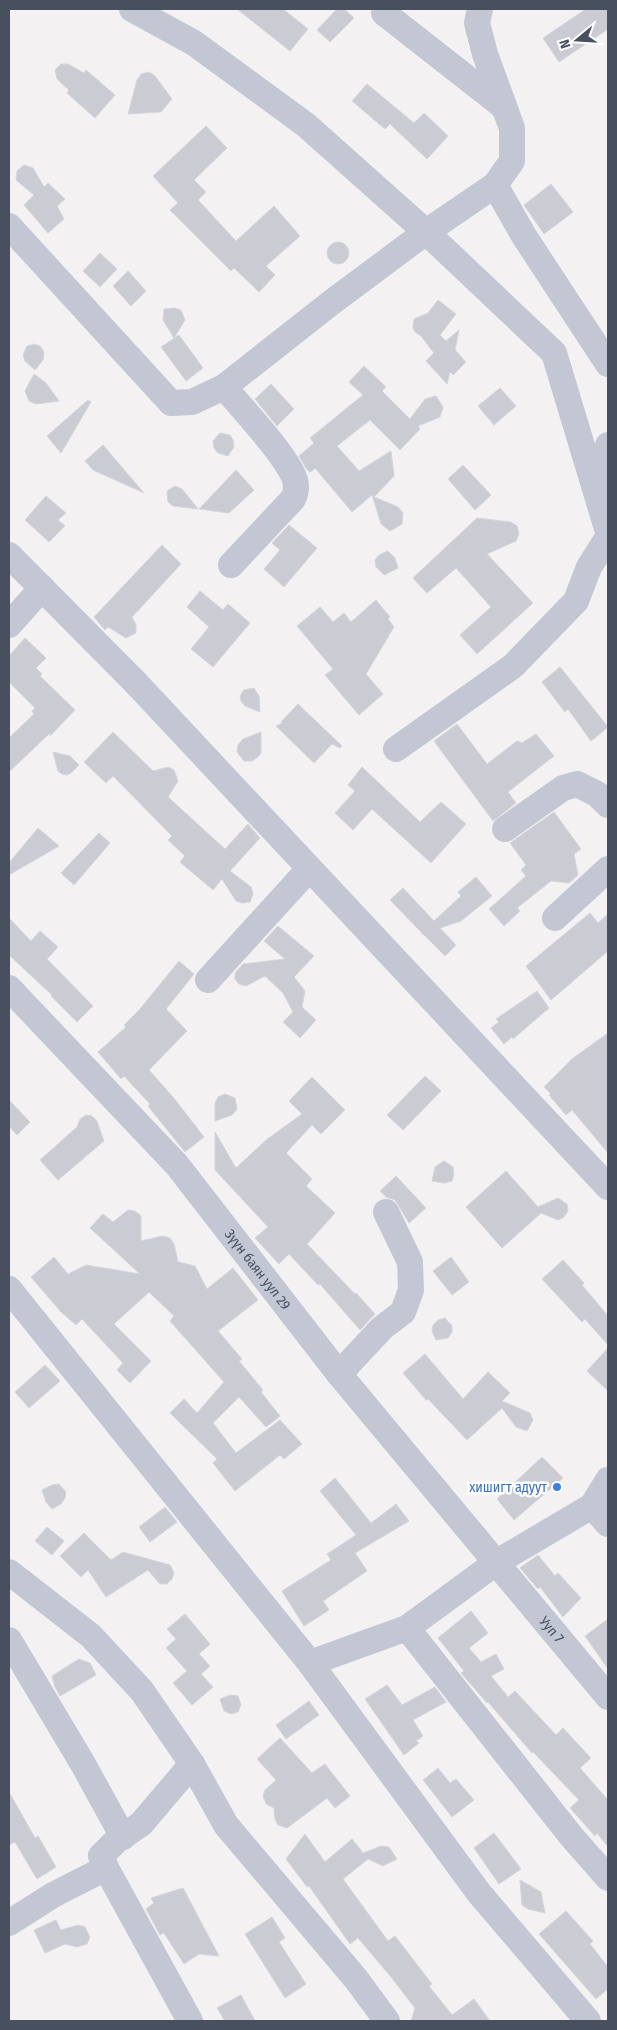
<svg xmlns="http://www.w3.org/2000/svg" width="617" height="2030" viewBox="0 0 617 2030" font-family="'Fira Sans Condensed',sans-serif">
<rect width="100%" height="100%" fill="#f3f1f1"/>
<path fill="#cbccd3" stroke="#d5d5dc" d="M237 9H283L308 29 290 51Z
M337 9H344L354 18 330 42 317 30Z
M586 9H608V29L559 62 543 38Z
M61 64H68L84 73 86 70 115 95 95 118 67 93 69 90 57 79 55 70Z
M149 72 155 76 172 99 161 112 128 114 137 80 141 74Z
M367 84 414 123 424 113 448 136 427 159 390 124 385 129 352 101Z
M206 126 227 148 194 180 206 192 198 200 236 241 274 206 300 236 266 266 275 275 259 292 234 268 231 271 170 210 178 203 153 176Z
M24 165 33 168 44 187 48 183 65 199 57 206 64 219 48 233 24 205 34 195 16 180 17 171Z
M551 184 573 212 544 234 524 205Z
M327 253a11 11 0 1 1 22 0a11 11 0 1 1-22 0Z
M100 253 117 269 100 287 83 271Z
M128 271 146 291 131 306 113 286Z
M438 300 456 314 440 335 446 341 459 330 455 350 466 362 453 375 450 372 447 384 426 361 434 353 421 336 415 332 413 328 414 319 428 313Z
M174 308 181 310 185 320 174 338 163 320 164 309Z
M179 335 203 368 186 381 161 347Z
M34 344 40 346 44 352 43 360 35 370 25 361 23 355 27 346Z
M364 366 386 387 382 391 410 419 425 399 436 396 443 407 440 417 418 426 420 429 400 450 370 420 337 446 359 471 391 451 394 476 374 497 398 507 403 513 402 524 390 531 381 524 372 495 352 512 315 468 311 472 307 470 299 456 314 443 310 438 363 395 349 382Z
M34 374 46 383 59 401 36 404 29 401 25 391Z
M271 384 294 409 277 426 255 399Z
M500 388 516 406 494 425 478 406Z
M88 400 91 402 61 453 47 436Z
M220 433 230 435 233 440 234 447 228 456 218 453 214 448 213 441Z
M103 445 144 493 93 470 85 461Z
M463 465 491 495 475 510 448 479Z
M236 470 254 490 229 513 199 509Z
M175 486 182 489 198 509 173 506 168 502 167 491Z
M46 496 66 513 58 520 65 526 49 542 25 520Z
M477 518 511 522 517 526 519 534 516 541 487 554 533 603 477 654 460 635 491 607 456 568 427 593 413 578Z
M289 525 317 548 284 587 264 569 280 550 272 543Z
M162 545 181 564 132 617 136 625V633L126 638 108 627 105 630 94 617Z
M388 551 395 558 398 568 384 575 376 567 375 560 379 555Z
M200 591 223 610 228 604 250 623 213 667 191 649 209 627 187 607Z
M376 600 390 617 388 619 394 627 366 674 383 694 359 715 325 675 333 669 297 626 320 607 333 622 344 613 351 622Z
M25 638 46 658 36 668 42 674 40 676 75 710 50 736V733L9 772V738L34 714 32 711 35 708 9 682V656Z
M560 667 608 727 591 741 568 709 565 712 542 682Z
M254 688 259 696 260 712 245 706 241 701 240 696 244 690Z
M298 704 342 746 340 748 332 744 314 763 276 726 283 723 281 722Z
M457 724 487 764 517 741 522 743 536 734 554 756 508 792 516 803 493 821 434 741Z
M113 732 153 771 168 767 174 770 178 781 168 797 225 849 248 824 260 838 230 871 251 887 253 894 250 902 242 903 236 901 222 879 213 890 180 862 185 856 168 840 172 836 113 776 106 783 84 762Z
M261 732V753L259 756 252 761H244L237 752 238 745 243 739Z
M53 752 70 756 79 765 71 773 67 775 62 774 58 771Z
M362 767 420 822 441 802 466 824 431 863 372 809 353 830 335 813 355 791 348 785Z
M554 812 581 849 574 854 578 875 569 883 551 881 517 908 520 911 504 926 489 909 526 876 521 870 526 865 510 843Z
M38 828 59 846 9 875V863Z
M99 833 110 843 74 885 61 873Z
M476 877 492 896 461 921 440 928 456 945 445 956 423 934H421L422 933 390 900 403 888 434 921 461 896 458 892Z
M590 913 598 923 608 914V951L551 1000 526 966Z
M9 918 31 941 40 931 58 947 47 959 93 1006 77 1022 51 996 52 995 9 955Z
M278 926 314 956 294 977 305 991 302 1007 316 1020 300 1038 283 1022 293 1012 283 993 265 976 246 986 239 984 235 979V973L243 964 285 959 264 941Z
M179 961 194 974 166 1009 187 1031 149 1070 173 1097 204 1137 185 1152 148 1106 150 1104 124 1076 121 1079 98 1052 126 1027 124 1025 140 1009Z
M537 991 549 1008 513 1039 512 1037 504 1044 491 1028 499 1022 496 1019Z
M608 1033V1153L572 1110 566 1115 549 1095 551 1094 544 1087 572 1059Z
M425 1076 441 1091 403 1130 387 1115Z
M312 1077 345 1110 321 1134 312 1125 286 1153 312 1179 306 1186 335 1213 307 1244 355 1294 356 1293 375 1314 360 1330 320 1284 318 1285 289 1254 279 1264 255 1238 268 1227 215 1170V1132L236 1168 266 1140 302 1114 289 1101Z
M225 1094 235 1098 237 1109 232 1115 215 1121V1103L218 1097Z
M9 1100 30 1122 17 1135 9 1126Z
M86 1115 92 1116 97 1121 104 1141 58 1180 40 1160 77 1127 80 1119Z
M444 1161 453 1167 454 1174 452 1181 444 1183 432 1181 435 1167Z
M506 1171 538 1207 558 1198 567 1204 568 1211 564 1217 558 1220 541 1213 502 1248 466 1207Z
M396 1176 426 1208 409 1223 395 1200 386 1197 380 1191Z
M128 1210 135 1211 141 1216V1241L162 1236 170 1238 174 1244 178 1262 195 1266 207 1289 233 1268 258 1300 218 1331 242 1359 239 1361 263 1390 261 1392 280 1416 266 1427 239 1397 213 1423 236 1453 280 1420 302 1444 284 1459 280 1455 235 1491 213 1463 217 1459 170 1413 184 1399 197 1413 224 1382 170 1321 174 1316 149 1292 114 1324 151 1361 130 1383 117 1370 123 1363 82 1319 76 1325 61 1312 31 1277 54 1257 68 1274 86 1265 140 1274 90 1228 103 1214 113 1222Z
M451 1257 469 1282 452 1295 433 1271Z
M563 1260 584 1283 582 1285 608 1316V1345L585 1319 582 1322 542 1279Z
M445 1318 452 1326V1332L448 1338 436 1340 432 1331 433 1325 438 1320Z
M608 1348V1391L587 1371Z
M425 1354 463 1399 488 1372 510 1393 502 1401 530 1413 533 1420 527 1431 516 1427 502 1408 467 1440 428 1399 426 1400 403 1373Z
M45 1365 60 1381 29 1408 15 1392Z
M542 1457 563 1478 514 1520 497 1499Z
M335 1478 371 1523 396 1504 409 1521 355 1553 367 1571 323 1601 329 1610 304 1626 282 1591 331 1560 327 1554 356 1535 320 1491Z
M59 1484 66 1492 65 1498 61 1504 52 1509 46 1502 42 1490 52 1485Z
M165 1507 177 1522 150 1542 139 1527Z
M47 1527 64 1541 52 1555 35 1541Z
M84 1533 111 1560 123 1552 170 1565 174 1573 172 1579 167 1584H160L148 1570 106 1597 88 1570 81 1577 60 1556Z
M538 1555 555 1576 558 1573 581 1598 563 1617 540 1587 538 1589 520 1568Z
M471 1611 488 1633 469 1648 481 1662 496 1654 504 1669 491 1676 508 1697 515 1691 556 1735 563 1728 591 1758 580 1768 608 1800V1847L597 1833 595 1836 570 1808 579 1800 533 1752 532 1753 488 1702 487 1703 461 1673 464 1671 438 1638Z
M185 1614 210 1644 199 1654 210 1666 201 1674 213 1687 192 1705 173 1683 187 1671 166 1648 176 1639 167 1629Z
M608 1619V1669L585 1636Z
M79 1659 90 1663 96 1675 60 1696 55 1687 52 1676Z
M387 1685 402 1705 435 1687 446 1702 413 1720 423 1736 416 1741 419 1743 404 1755 365 1699Z
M230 1695 238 1696 241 1705 238 1712 231 1714 224 1711 220 1699Z
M309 1701 319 1715 286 1739 276 1725Z
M280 1738 312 1773 325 1764 350 1796 335 1808 327 1798 287 1828 278 1825 275 1819 274 1808 266 1804 263 1796 265 1790 276 1780 257 1759Z
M438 1768 450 1783 456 1779 474 1800 452 1817 423 1780Z
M9 1792 35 1838 38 1836 56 1867 37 1879 15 1842 9 1845Z
M494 1833 521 1869 499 1884 474 1848Z
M305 1834 325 1862 352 1839 363 1853 381 1846 389 1847 397 1859 383 1866 368 1859 343 1879 388 1941 395 1936 432 1984 429 1986 452 2015 474 1999 490 2021H411L415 2008 391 1977 358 1938 350 1944 309 1886 307 1887 286 1859Z
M520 1880 541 1892 545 1913 528 1909 522 1905Z
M183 1888 219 1956 199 1954 184 1964 164 1933 160 1935 146 1909 154 1903 151 1898Z
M566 1911 593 1941 590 1944 608 1967V1989L596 1999 539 1934Z
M272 1917 285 1938 279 1942 306 1984 285 1998 245 1934Z
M56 1920 61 1930 78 1925 85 1927 90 1937 87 1944 77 1947 65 1944 45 1953 34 1930Z
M241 1995 255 2021H225L217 2008Z"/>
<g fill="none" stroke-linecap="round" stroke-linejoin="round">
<g stroke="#c2c7d3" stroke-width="26">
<path d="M132 9 194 43 306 125 426 232 554 353 608 532"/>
<path d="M384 13 504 107"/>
<path d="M495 185 524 236 608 364"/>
<path d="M9 226 171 403 192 402 224 387 332 302 426 232 495 185 512 161V128L485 54 477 23 480 9"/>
<path d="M224 387C242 408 288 457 295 480 297 487 296 493 293 499L231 565"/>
<path d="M604 499 608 445"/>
<path d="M9 555 135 682 608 1187"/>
<path d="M9 625 42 588"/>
<path d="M396 749 513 666 576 601 589 567 608 537"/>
<path d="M505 829 563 788 577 784 597 794 608 805"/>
<path d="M555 918 608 869"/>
<path d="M208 980 309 869"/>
<path id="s1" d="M9 988 177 1165 339 1374 608 1697"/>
<path d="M9 1289 310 1663 407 1628 497 1562 592 1506 608 1480"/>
<path d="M339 1374 382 1328 403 1312 411 1290 410 1262 386 1212"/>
<path d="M592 1506 608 1524"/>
<path d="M9 1572 91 1636 142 1691 192 1764 226 1825 356 1979 387 2021"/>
<path d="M407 1628 571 1836 608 1878"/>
<path d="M9 1640 83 1764 123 1837"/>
<path d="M310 1663 479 1893 588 2021"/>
<path d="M106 1868 190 2021"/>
<path d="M9 1923 53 1895 106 1868 101 1856 116 1841 141 1824 192 1764"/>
</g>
</g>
<circle fill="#3f7fe0" stroke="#fff" stroke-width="2" cx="557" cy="1487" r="5"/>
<g text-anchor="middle" stroke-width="5" stroke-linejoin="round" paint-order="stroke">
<g font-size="14" fill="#484f5f" stroke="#fff">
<text dy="5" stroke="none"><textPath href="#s1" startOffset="376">Зүүн баян уул 29</textPath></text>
<text dy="5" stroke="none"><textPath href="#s1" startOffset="841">Ууп 7</textPath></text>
</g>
<g font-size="14" fill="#366cbe" stroke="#fff" text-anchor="end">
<text x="547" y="1492">хишигт адуут</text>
</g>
</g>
<rect width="617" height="2030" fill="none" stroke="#484f5f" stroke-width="20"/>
<g transform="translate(577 40) rotate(252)" stroke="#ffffff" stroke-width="4" paint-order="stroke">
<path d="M0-4L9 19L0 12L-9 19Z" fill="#484f5f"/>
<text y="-8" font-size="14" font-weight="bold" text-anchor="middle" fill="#484f5f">N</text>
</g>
</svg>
